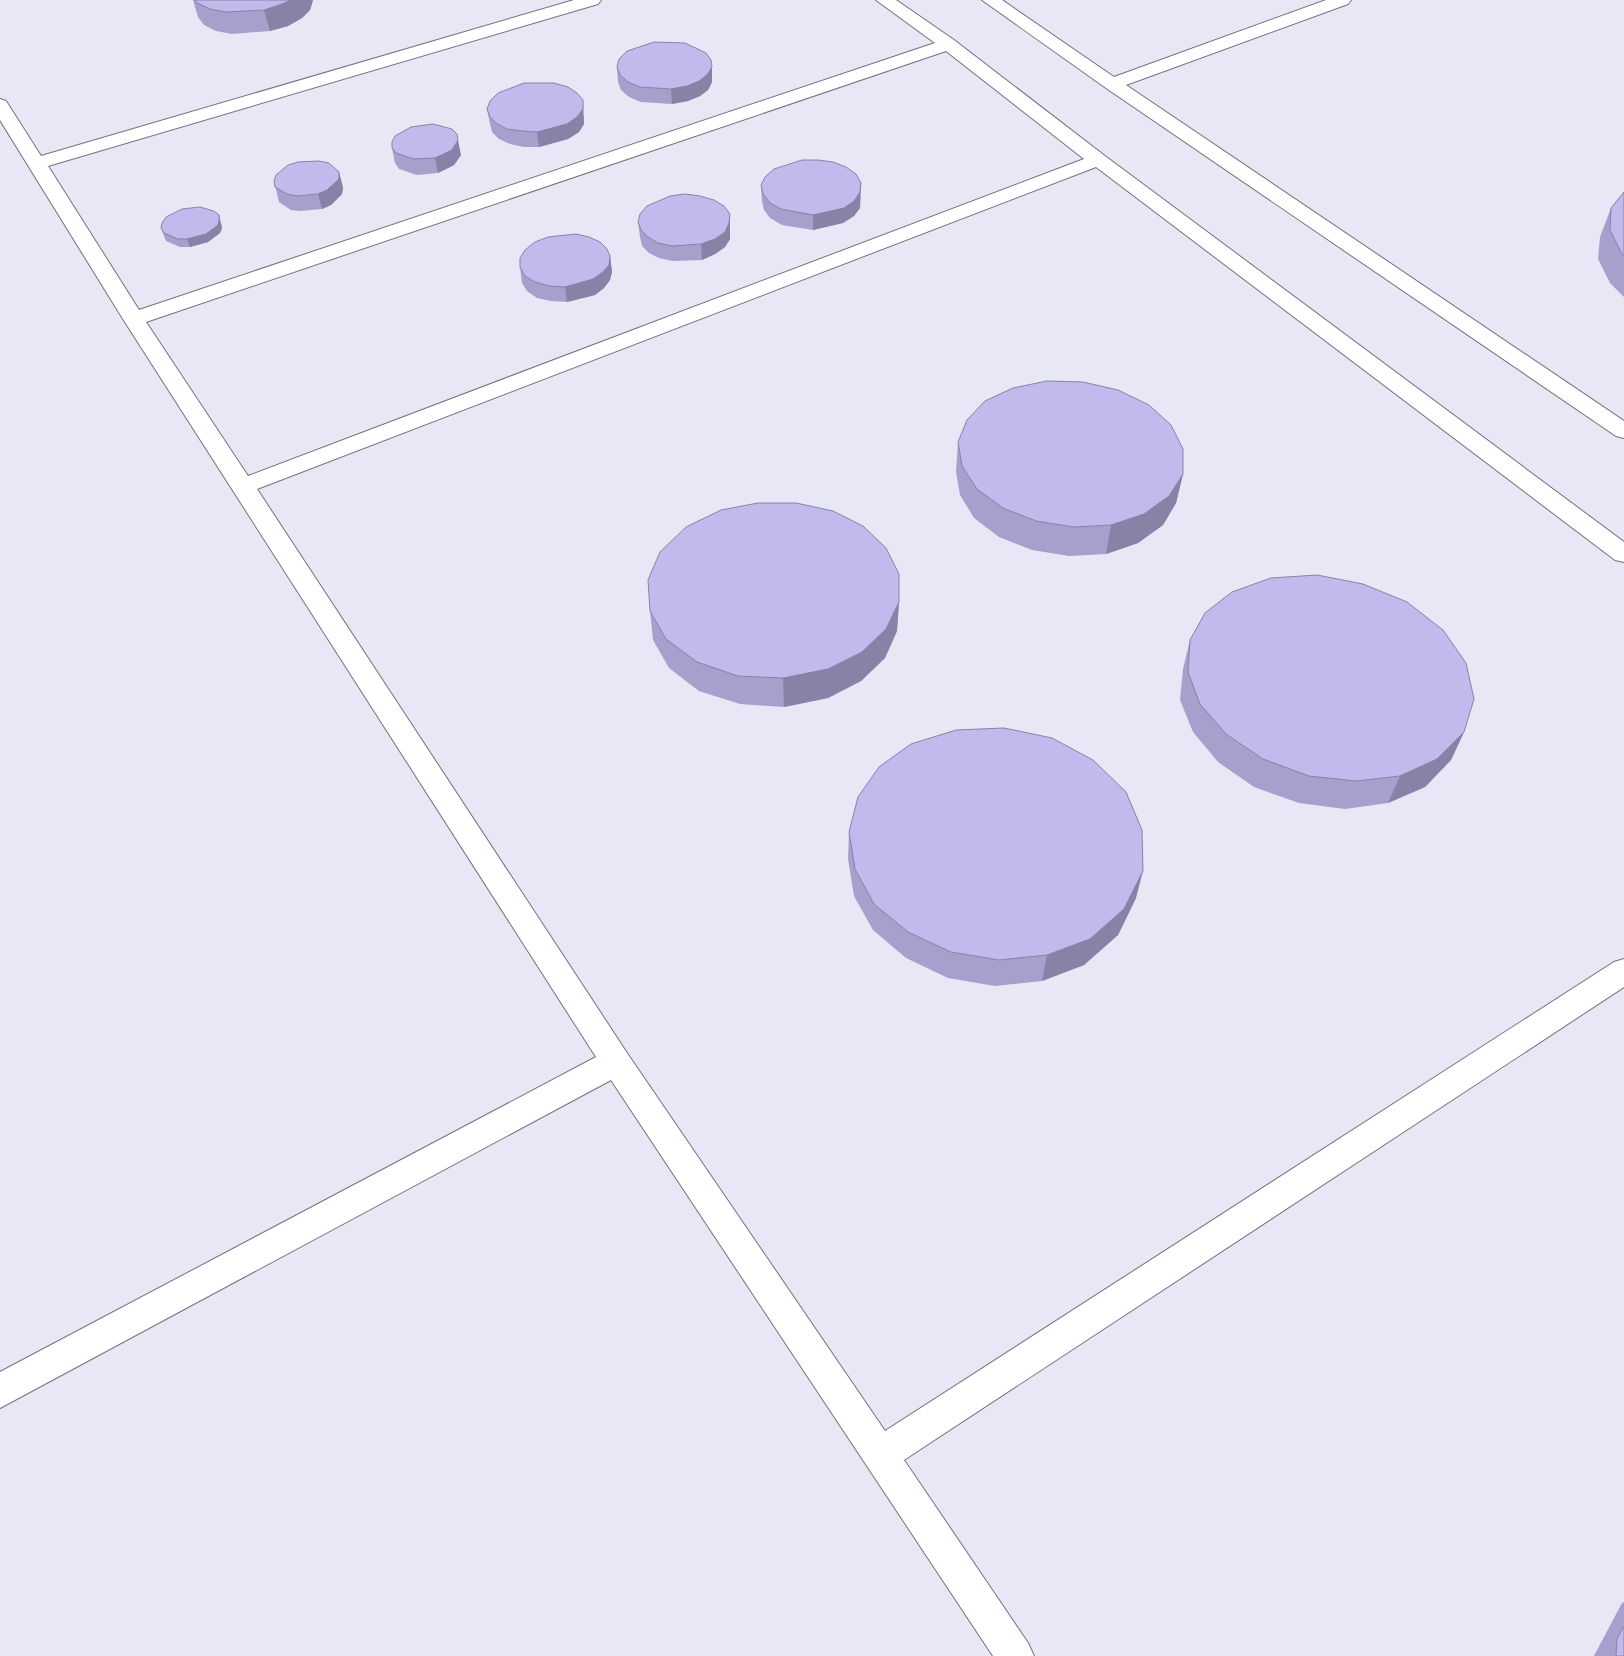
<svg xmlns="http://www.w3.org/2000/svg" width="1624" height="1656" viewBox="0 0 1624 1656" font-family="Mulish,sans-serif">
<rect width="100%" height="100%" fill="#f5f5fe"/>
<path fill="#e8e7f6" d="M0 0H1624V1656H0Z"/>
<g fill="none" stroke-linecap="round" stroke-linejoin="round">
<g stroke="#73727a" stroke-width="2">
<path id="service" d="M574 0H601L598 4 48 166 139 310 935 43 876 0H896L954 40 1105 156 1624 542V562L1615 560 1096 167 257 489 627 1053 885 1431 1614 962 1624 959V987L904 1460 1028 1643 1034 1656H993L611 1080 0 1408V1372L596 1057 123 319 0 120V99L6 101 41 156ZM946 51 1084 159 248 476 146 322Z
M982 0H1002L1114 77 1326 0H1351L1348 4 1126 85 1624 421V438L1616 436 1106 88Z"/>
</g>
<use href="#service" fill="#fff" fill-rule="evenodd"/>
</g>
<path fill="#a79fcc" d="M193 0H313L310 10 302 18 288 26 270 31 232 34 216 31 204 25 198 17Z
M617 67 712 82 708 90 700 96 688 101 672 104 641 102 629 97 621 90 618 82Z
M487 109 584 116V124L579 132 568 139 539 147H524L510 144 499 139 492 132 490 124Z
M392 148 461 155 454 165 438 173 417 175 399 169 395 163Z
M339 172 343 188 342 194 331 205 322 209 301 211 291 210 279 202 274 181Z
M861 183 860 208 854 216 843 223 813 230 782 225 770 218 764 210 762 201 761 185Z
M1624 192V297L1610 283 1598 259 1600 237 1611 208Z
M730 214V239L725 247 715 254 702 260 673 261 659 258 649 253 642 246 640 237 638 222Z
M221 223 222 228 220 233 208 242 190 247H180L166 241 161 228Z
M610 256 612 272 610 280 604 288 595 295 567 302 551 301 537 298 527 291 522 283 520 267Z
M958 442 1183 474 1176 503 1163 525 1138 543 1106 554 1069 556 1032 550 999 537 974 518 960 495 956 472Z
M899 602 897 631 885 658 861 681 828 698 784 707 740 704 699 691 669 668 653 640 650 611Z
M1190 640 1464 732 1451 760 1425 787 1388 803 1345 809 1299 803 1254 787 1218 762 1193 732 1180 700 1183 669Z
M849 832 1136 898 1118 935 1084 965 1042 981 995 986 948 978 906 958 873 930 854 896 848 859Z
M1624 1602V1656H1594L1595 1654 1622 1603Z"/>
<path fill="#8882a6" d="M291 0H313L310 10 302 18 288 26 270 31 264 10Z
M712 67V82L708 90 700 96 688 101 672 104 671 89Z
M583 100 584 124 579 132 568 139 539 147 537 132Z
M458 140 461 155 454 165 438 173 435 158Z
M339 172 343 188 342 194 331 205 322 209 318 194Z
M861 183 860 208 854 216 843 223 813 230V215Z
M730 214V239L725 247 715 254 702 260 701 244Z
M219 215 222 228 220 233 208 242 190 247 187 239Z
M610 256 612 272 610 280 604 288 595 295 567 302 565 287Z
M1183 474 1176 503 1163 525 1138 543 1106 554 1111 525Z
M899 602 897 631 885 658 861 681 828 698 784 707 783 678Z
M1464 732 1451 760 1425 787 1388 803 1400 776Z
M1143 871 1136 898 1118 935 1084 965 1042 981 1047 955Z"/>
<path fill="#c2b9ed" stroke="#8882a6" d="M195 0H291L282 4 264 10 226 12 210 9 197 3Z
M654 42 685 43 706 53 711 60 712 67 707 75 699 81 687 86 671 89 640 87 628 82 620 75 617 67 619 59 627 51Z
M524 83H554L568 87 577 93 583 100V109L577 117 567 124 537 132 522 131 507 129 496 123 490 117 487 109 490 101 498 93Z
M433 124 452 129 457 134 458 140 452 150 435 158 414 159 396 153 392 148V142L395 136 411 127Z
M802 160H818L833 162 846 167 856 174 861 183 860 192 854 201 844 208 813 215 781 209 770 203 763 194 761 185 765 177 774 169Z
M319 161 329 163 339 172V179L327 190 318 194 297 196 287 194 275 187 274 181 276 175 288 165 298 162Z
M1624 192V256L1622 254 1610 230 1611 208Z
M685 194 700 196 714 200 724 206 730 214 729 223 725 232 715 239 701 244 672 246 658 243 648 237 641 230 638 222 640 214 647 206 670 196Z
M200 207 214 211 219 215V220L218 225 206 234 187 239H178L164 233 161 228 162 223 166 217 182 209Z
M576 234 589 237 600 242 607 249 610 256 609 265 603 272 593 279 565 287 549 286 535 282 525 276 520 267V258L525 250 535 242 548 237Z
M1047 381 1083 382 1118 390 1149 405 1171 425 1183 449V474L1169 496 1144 514 1111 525 1074 527 1036 521 1003 508 977 489 962 466 958 442 967 420 985 401 1013 388Z
M758 503H796L833 511 863 526 886 548 899 574V602L886 629 862 652 828 669 783 678 738 676 697 662 666 639 650 611 648 580 660 552 686 527 721 510Z
M1317 575 1363 584 1407 602 1443 630 1466 663 1474 699 1464 732 1437 759 1400 776 1356 781 1309 776 1263 759 1226 734 1200 704 1188 672 1190 640 1205 613 1232 592 1271 578Z
M1004 728 1052 738 1093 760 1126 792 1142 830 1143 871 1124 909 1090 939 1047 955 999 960 951 952 908 932 874 904 855 869 849 832 858 797 879 767 911 744 956 730Z
M1624 1626V1656H1616L1617 1639Z"/>
</svg>
